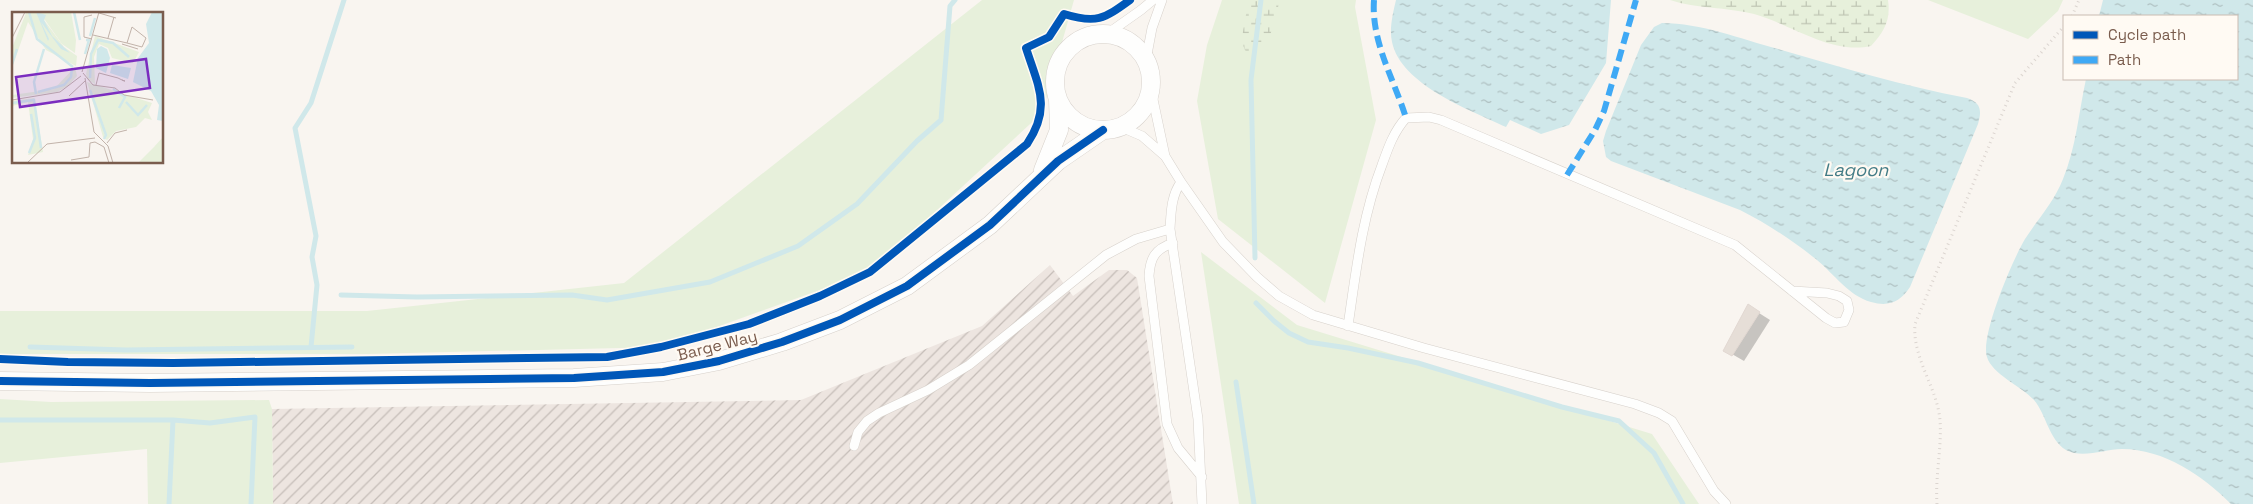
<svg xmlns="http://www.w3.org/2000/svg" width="2253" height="504" viewBox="0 0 2253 504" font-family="'Space Grotesk',sans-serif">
<defs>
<pattern id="industrial-furrows" width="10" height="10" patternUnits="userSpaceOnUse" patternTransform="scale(1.25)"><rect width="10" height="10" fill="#ede5e0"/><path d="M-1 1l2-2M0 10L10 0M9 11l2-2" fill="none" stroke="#c5bdb8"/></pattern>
<pattern id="wetland-marsh" width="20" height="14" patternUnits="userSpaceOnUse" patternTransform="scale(1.25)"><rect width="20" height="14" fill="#e7f0db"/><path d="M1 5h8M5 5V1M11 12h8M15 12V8" fill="none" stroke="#c0c6b4"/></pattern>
<pattern id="water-ripples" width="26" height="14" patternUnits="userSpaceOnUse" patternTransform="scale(1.25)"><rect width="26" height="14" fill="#d0e8ea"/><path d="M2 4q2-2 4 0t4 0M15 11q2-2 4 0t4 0" fill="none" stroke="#aebfc0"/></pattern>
</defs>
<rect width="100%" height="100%" fill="#f9f5f0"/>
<path fill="url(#industrial-furrows)" d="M1050 265 1073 296 1109 270H1127L1137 278 1173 504H273L272 409 801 400 982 326Z"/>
<path fill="#e7f0db" d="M982 0H1074L1042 113 870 272 661 347 368 354H0V311H367L624 283Z
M1222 0H1356L1355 7 1376 120 1325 303 1218 219 1197 101 1207 45Z
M1928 0H2063L2058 11 2028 39Z
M1201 252 1297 325 1652 434 1699 504H1239Z
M0 399 51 402 269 400 272 409 273 504H148L147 449 0 463Z"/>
<path fill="url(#wetland-marsh)" d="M1247 0H1280L1270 36 1252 53H1247C1236 40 1249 16 1247 0Z
M1670 0H1888C1891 20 1884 32 1871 46 1831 55 1791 24 1754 14 1726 7 1697 9 1670 0Z"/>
<path fill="url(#water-ripples)" d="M1396 0H1611L1606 63 1569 125 1541 134 1510 120 1506 127C1470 110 1401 85 1392 42 1389 29 1393 13 1396 0Z
M2103 0H2253V504H2231C2203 476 2164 449 2122 449 2104 449 2083 459 2066 450 2049 440 2046 414 2034 400 2021 386 1992 374 1987 357 1980 336 2013 259 2025 239 2038 219 2054 202 2063 179 2076 148 2079 111 2086 79H2237V16H2099Z
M1662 23C1701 23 1741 39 1778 49 1840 67 1903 86 1967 98 1981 103 1982 110 1978 124L1910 287C1900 302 1889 307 1871 302 1849 296 1834 274 1817 260 1793 241 1768 224 1740 210L1611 161 1606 157 1603 141 1606 131 1641 45 1654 27Z"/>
<path fill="#0003" d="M1759 313 1770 320 1744 361 1725 350Z"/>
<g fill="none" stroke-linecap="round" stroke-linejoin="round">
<path stroke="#d0e8ea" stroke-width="5" d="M1255 258 1251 80 1261 0
M341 295 417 297 572 295 607 300 710 282 798 246 857 204 917 141 941 120 950 6 955 0
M1256 303 1274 321 1289 333 1308 342 1348 348 1418 363 1562 407 1619 421 1654 453 1683 504
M30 347 126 350 352 347
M311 347 317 285 312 257 316 236 295 128 311 103 344 0
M1236 382 1254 504
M0 420H173L210 423 255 417 251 504
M169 504 173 420"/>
</g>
<path fill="#e6ded7" stroke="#e2d8d2" d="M1748 304 1760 312 1732 356 1723 351Z"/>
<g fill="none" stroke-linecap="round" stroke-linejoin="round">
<g stroke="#d7d1cb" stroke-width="10">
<path id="service" d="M1107 34 1141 10 1153 0
M1146 60 1152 28 1162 0
M1151 90 1165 156
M1121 127 1142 136 1165 156 1181 182 1223 242 1257 277 1279 296 1313 315 1424 348 1635 404 1659 413 1672 421 1714 491 1726 504
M1181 182C1171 196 1171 213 1170 229L1198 419 1202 504
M1173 243C1155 249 1150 258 1149 276L1167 424 1178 448 1202 477
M1348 326C1356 271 1362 217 1382 165 1388 148 1394 131 1406 118L1429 117 1441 120 1735 245 1826 318 1835 323 1844 322 1849 310 1847 301 1839 296 1827 293 1792 291
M854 446 858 432 867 421 879 413 928 390 969 365 1106 255 1136 239 1170 229"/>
</g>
<g stroke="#d7d1cb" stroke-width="19">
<path id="minor" d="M1055 82a48 48 0 1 1 96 0a48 48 0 1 1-96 0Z
M1043 170 1059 130 1058 99
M0 381 150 383 574 378 663 372 719 361 782 342 840 320 907 286 990 225 1058 161 1103 130"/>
</g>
<path stroke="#dcd5d0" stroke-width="3" stroke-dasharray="1 4" stroke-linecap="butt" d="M2072 16 2079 0
M1937 504C1935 476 1942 448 1940 420 1937 387 1912 358 1915 324L2015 83 2064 26"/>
<use href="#service" stroke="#fefefd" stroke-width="9"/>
<use href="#minor" stroke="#fefefd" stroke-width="18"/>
<path stroke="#3fa9f5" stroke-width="6" stroke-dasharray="12 6" stroke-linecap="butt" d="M1374 0C1371 42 1394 79 1406 118
M1567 175 1595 130 1604 111 1636 0"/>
<g stroke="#fffaf3" stroke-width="11">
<path id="cycleway" d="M0 359 68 362 173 363 607 357 661 347 749 324 820 296 870 272 1027 144C1052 107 1038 86 1026 48L1049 37 1064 14C1096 24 1104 19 1130 0
M0 381 150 383 574 378 663 372 719 361 782 342 840 320 907 286 990 225 1058 161 1103 130"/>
</g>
<use href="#cycleway" stroke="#0057b8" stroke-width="8"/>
</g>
<g text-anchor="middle" stroke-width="4.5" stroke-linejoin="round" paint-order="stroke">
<g font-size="16" fill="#7a5c4d" stroke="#fffaf3">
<text transform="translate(717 345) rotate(-14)" y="6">Barge Way</text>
</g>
<g font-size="18" font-style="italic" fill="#437c86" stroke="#fffaf3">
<text x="1856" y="176">Lagoon</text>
</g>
</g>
<g transform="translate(12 12)">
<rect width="151" height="151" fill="#f9f5f0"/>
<path d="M14 1 25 2 32 8 52 35 65 44 64 54 34 38 16 10 0 56V36ZM83 24 127 40 121 51 100 46 96 36 87 32 82 45 83 72 76 68 74 62ZM63 55 65 64 56 74 45 80 0 86V83L42 77ZM75 70 140 91 136 100 140 108 133 106 124 115 104 119 95 128 91 125ZM22 86 31 140 16 143 21 127 16 90 0 94V89ZM151 125V151H126L142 135Z" fill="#e7f0db"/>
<path d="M14 0H59L64 28 63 41 50 32 33 8ZM114 85 117 107 109 109 106 104 97 119 89 109 87 95 107 89 108 92Z" fill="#e7f0db"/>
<path d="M24 0 34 3 32 8 40 24 58 41 49 37 29 10 37 27 36 29ZM140 0H151V109L145 108 147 93 139 79 121 70 126 46 137 31 134 12ZM89 34 95 37 98 46 94 61 84 56 85 37ZM100 53 119 56 116 67 98 61Z" fill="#d0e8ea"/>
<path fill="none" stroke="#d0e8ea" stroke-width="2.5" d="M17 0 25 27 61 55M62 0 68 28M78 24 83 6M73 42 77 28H74M0 52 5 37M78 66 79 42 86 28 101 31 117 45M101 77 113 85 107 96M78 78 94 123 92 127M26 80 52 73 59 65 60 56M24 82 22 70 32 37M114 90 126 103 135 93M0 91 22 88 29 136M17 141 23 126 19 102"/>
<path fill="none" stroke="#c2b3aa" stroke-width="1" d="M87 1 104 6M81 23 115 31 120 15 134 26 130 35 115 31M0 26 13 0M96 26 102 5M80 27 72 25V5L80 3M110 32 126 37M70 60 87 0M71 61 81 73 103 76 112 83 141 88M73 66 82 120 96 134 101 151M84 73 87 61 106 66 112 69H113L110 68M57 84 73 69M0 88 48 80 69 64M95 131 103 121 115 118M59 148 77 145 78 131 83 130 92 135 97 151M15 151 35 132 83 126"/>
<path fill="#7b2cbf" fill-opacity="0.15" stroke="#7b2cbf" stroke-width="2.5" d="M134 47 138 76 8 95 4 65Z"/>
<rect width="151" height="151" fill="none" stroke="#7a5c4d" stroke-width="2.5"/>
</g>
<rect x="2063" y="15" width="175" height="65" fill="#fffaf3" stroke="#cabbb1"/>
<rect x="2073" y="31" width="25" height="8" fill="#0057b8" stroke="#cabbb1"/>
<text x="2108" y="40" font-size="15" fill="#7a5c4d">Cycle path</text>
<rect x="2073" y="56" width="25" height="8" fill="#3fa9f5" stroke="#cabbb1"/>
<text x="2108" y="65" font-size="15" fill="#7a5c4d">Path</text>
</svg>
